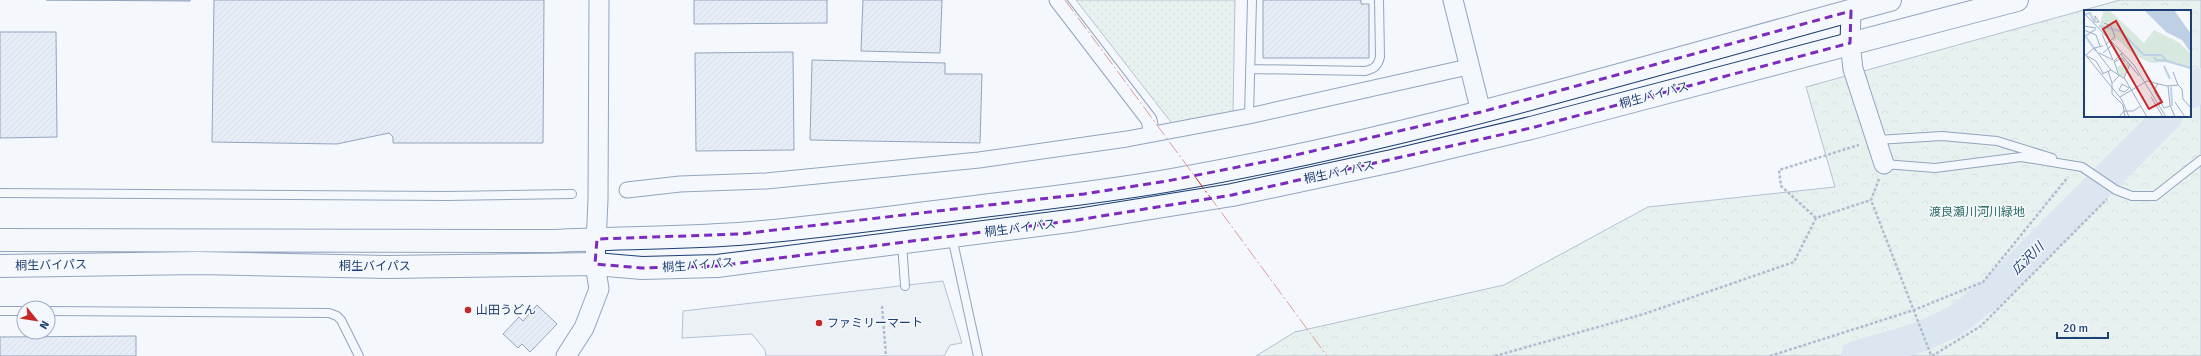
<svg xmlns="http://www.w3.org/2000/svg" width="2201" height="356" viewBox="0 0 2201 356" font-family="Signika,'Noto Sans JP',sans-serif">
<defs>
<pattern id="grass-dots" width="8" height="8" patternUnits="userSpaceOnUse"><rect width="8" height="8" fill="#d7e8df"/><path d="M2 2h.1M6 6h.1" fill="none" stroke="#b8c8c3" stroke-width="1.8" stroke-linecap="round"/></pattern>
<pattern id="park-crowns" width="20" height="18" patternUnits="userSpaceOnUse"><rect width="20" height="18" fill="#d7e8df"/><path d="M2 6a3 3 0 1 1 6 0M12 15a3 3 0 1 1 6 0" fill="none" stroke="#b8c8c3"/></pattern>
<pattern id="building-hatch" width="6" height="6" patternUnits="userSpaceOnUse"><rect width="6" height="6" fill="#d5e0f0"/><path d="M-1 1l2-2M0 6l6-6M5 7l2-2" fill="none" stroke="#b6c1d1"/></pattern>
</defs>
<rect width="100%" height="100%" fill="#f4f7fb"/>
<path fill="url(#grass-dots)" stroke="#687fa3" d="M1076 0H1235L1233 112 1174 126Z"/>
<path fill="url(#park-crowns)" stroke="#687fa3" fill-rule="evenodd" d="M2120 0H2201V356H1256L1295 332 1504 285 1648 207 1835 187 1806 87ZM2085 11H2190V116H2085Z"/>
<path fill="#e3e8f0" stroke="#687fa3" d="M943 281 962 343 950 345 944 356H766L765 350 752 334 682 338 683 311Z"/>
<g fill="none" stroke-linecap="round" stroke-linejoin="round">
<path stroke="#bed0e5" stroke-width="30" d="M2190 94 2201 83
M1856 356 1920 337 1955 321 1994 291 2168 116"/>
</g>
<path fill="url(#building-hatch)" stroke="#1d3f73" d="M46 0H190V1Z
M214 0H544L543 143H393V137L389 133 337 144 212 142Z
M694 0H827V23L694 24Z
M863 0H942L940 53 861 51Z
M1263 0H1361V4H1369V58H1263Z
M0 32H56L57 137 0 138Z
M793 52 794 150 696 151 695 53Z
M812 60 945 63V74H982L980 143 810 140Z
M537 305 557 324 530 352 522 344 518 348 503 334 519 317 523 321Z
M136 336V356H0V337Z"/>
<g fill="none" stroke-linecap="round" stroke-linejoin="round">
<g stroke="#1d3f73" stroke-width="10">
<path id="service" d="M1250 69 1365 71C1374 69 1378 66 1380 57L1379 0
M1249 116 1252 0
M1877 140 1942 136 1997 141 2052 158
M1884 164 1935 168 2021 157 2082 167 2116 190 2132 196H2155L2201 160
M0 193 447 196 572 194
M952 237 978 356
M902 243 905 286
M0 311H24
M48 311 329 313 337 316 341 320 359 356"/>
</g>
<g stroke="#1d3f73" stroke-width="17">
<path id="minor" d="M1057 0 1149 120 1152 134
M627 190 680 184 766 181 979 160 1127 139 1249 116 1468 67"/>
</g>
<g stroke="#1d3f73" stroke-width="21">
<path id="tertiary" d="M1453 0 1481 112
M1851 11 1850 43 1853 69 1884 164
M566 356 584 328 599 289 595 264 598 200 599 0"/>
</g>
<g stroke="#1d3f73" stroke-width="24">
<path id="trunk" d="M0 240 553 241C615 238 676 238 738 234 804 229 870 220 935 212 1012 202 1089 194 1166 181 1411 139 1650 65 1890 0
M0 266 199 263 387 267 595 264 642 268 717 266 1077 220 1232 195 1392 161 1531 128 2017 0"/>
</g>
<path stroke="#5e769c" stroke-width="2.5" stroke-dasharray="3 2" stroke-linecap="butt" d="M1879 179 1871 200 1931 355 1929 356
M1816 218 1781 186 1779 170 1859 145
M882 306 886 356
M1495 356 1644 314 1794 262 1816 218 1871 200
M1770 356 1914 310 1983 282 2068 177
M1932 356 1981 326 2107 199"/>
<use href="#service" stroke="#f4f7fb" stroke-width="8"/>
<use href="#minor" stroke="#f4f7fb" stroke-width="15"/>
<use href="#tertiary" stroke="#f4f7fb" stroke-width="19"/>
<use href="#trunk" stroke="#f4f7fb" stroke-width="22"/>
<path stroke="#c62828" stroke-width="1" stroke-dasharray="14 3 2 3" stroke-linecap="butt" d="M1065 0 1327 356"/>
</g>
<path d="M0 0H2201V356H0ZM1851 11 1850 43 1531 128 1232 195 1077 220 717 266 642 268 595 264 597 239 740 234 1084 194 1167 181 1274 160 1481 112Z" fill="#f4f7fb" fill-opacity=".55" fill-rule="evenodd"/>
<path fill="none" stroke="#7b2cbf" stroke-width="3" stroke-dasharray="8 5" stroke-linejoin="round" d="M1851 11 1850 43 1531 128 1232 195 1077 220 717 266 642 268 595 264 597 239 740 234 1084 194 1167 181 1274 160 1481 112Z"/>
<g fill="#c62828" stroke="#f4f7fb" stroke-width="1.5">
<circle cx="468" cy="310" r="4"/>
<circle cx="819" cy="323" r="4"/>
</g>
<g text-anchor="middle" stroke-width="3" stroke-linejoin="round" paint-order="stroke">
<g font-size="12" fill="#1d3f73" stroke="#f4f7fb">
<text transform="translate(1654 95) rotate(-15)" y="4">桐生バイパス</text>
<text transform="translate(1339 172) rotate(-12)" y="4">桐生バイパス</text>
<text transform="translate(1020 228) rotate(-7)" y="4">桐生バイパス</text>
<text transform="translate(51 265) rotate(-1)" y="4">桐生バイパス</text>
<text transform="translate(698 265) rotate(-4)" y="4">桐生バイパス</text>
<text x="375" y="270">桐生バイパス</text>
</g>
<g font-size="12" fill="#2c6c60" stroke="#f4f7fb">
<text x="1977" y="216">渡良瀬川河川緑地</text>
</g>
<g font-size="12" fill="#1d3f73" stroke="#f4f7fb" text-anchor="start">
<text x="476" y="314">山田うどん</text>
<text x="827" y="327">ファミリーマート</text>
</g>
<g font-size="13" font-style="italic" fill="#1d3f73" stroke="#f4f7fb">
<text transform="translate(2027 258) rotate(-45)" y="5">広沢川</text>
</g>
</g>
<g transform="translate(2084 10)">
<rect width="107" height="107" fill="#f4f7fb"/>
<path d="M43 52 45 54 40 67 36 66 33 57Z" fill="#d7e8df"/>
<path d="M20 0H25L60 33 70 20 94 32 106 43V59L82 52 67 53 50 45 33 29 30 31 15 17Z" fill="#d7e8df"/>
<path d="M60 0H90L107 24V43L98 30 82 22Z" fill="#bed0e5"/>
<path fill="none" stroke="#bed0e5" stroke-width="2" d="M2 4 6 3 10 11M15 16 36 21 60 45H77L83 51 107 58M0 27 12 19M2 27 12 41M70 47 72 50 85 51M80 56 86 69M87 77 88 96"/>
<path fill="none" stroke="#9eadc5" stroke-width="1" d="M0 3 50 55 82 107M9 12H15L11 6V11M20 13 27 16 31 27 22 34M0 16 12 18M0 20 12 25 16 36M18 24 29 50M10 38 27 60M0 43 38 90 45 107M15 43 29 50M19 43 28 35M38 43 30 51 35 66 28 73V84L39 95 41 107M37 44 55 66M2 45 10 38 19 36M3 46 12 51 19 63M30 52 38 48 41 52M24 61 28 73M89 62 94 75M18 64 27 60 41 69 63 107M40 68 46 54M74 73 70 81 80 98 86 96M84 76 86 95 91 107M45 78 38 74 35 80 40 82 42 81 46 77M36 87 63 71 83 76 94 75 98 79 99 89 107 98M67 87 79 107M91 92 101 107M35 107 40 101H49L57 96"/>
<path fill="#c62828" fill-opacity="0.15" stroke="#c62828" stroke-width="2" d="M32 11 78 92 65 99 19 19Z"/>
<rect width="107" height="107" fill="none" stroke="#1d3f73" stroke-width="2"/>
</g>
<g transform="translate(36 320) rotate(120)"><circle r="19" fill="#f4f7fb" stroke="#9eadc5"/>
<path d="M0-3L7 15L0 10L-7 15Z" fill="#c62828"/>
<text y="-6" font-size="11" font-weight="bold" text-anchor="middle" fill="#1d3f73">N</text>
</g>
<path d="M2057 332v6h51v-6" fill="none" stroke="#1d3f73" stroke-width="2"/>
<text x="2063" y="332" font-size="12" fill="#1d3f73" stroke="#f4f7fb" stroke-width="3" paint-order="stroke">20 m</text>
</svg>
